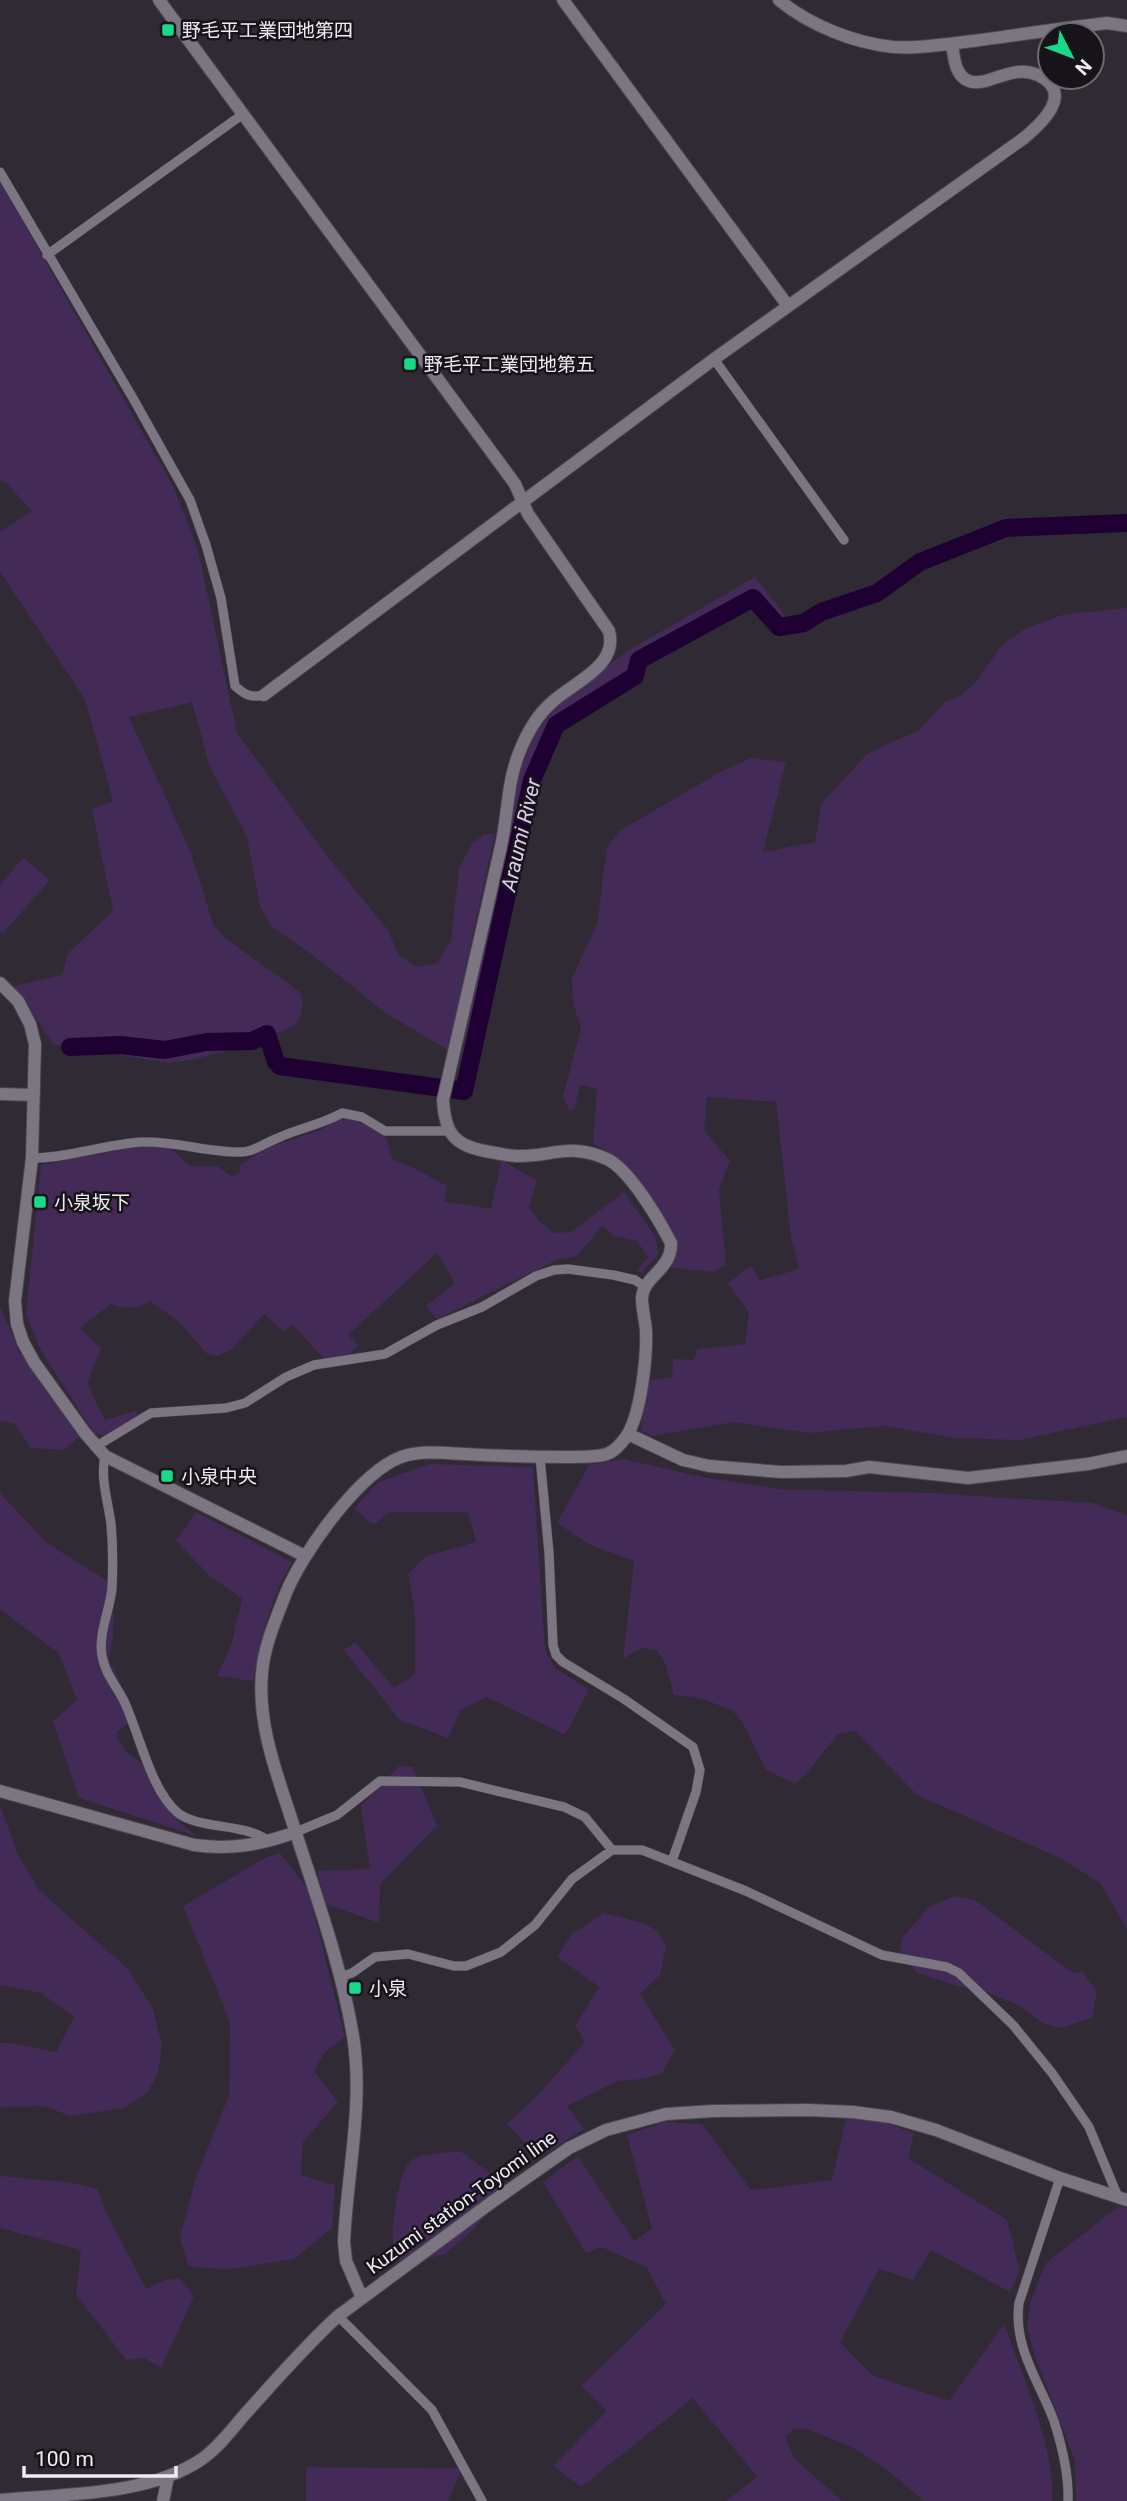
<svg xmlns="http://www.w3.org/2000/svg" width="1127" height="2501" viewBox="0 0 1127 2501" font-family="Roboto,'Noto Sans JP',sans-serif">
<rect width="100%" height="100%" fill="#2f2a34"/>
<path fill="#432a57" d="M0 181 174 488 198 550 237 733 328 857 388 930 398 954 416 967 438 963 451 940 459 868 472 844 484 834H495L448 1050 384 1012 326 965 270 925 260 906 247 837 209 765 192 702 129 717 191 853 213 924 224 937 300 992 303 1004 300 1019 292 1027 241 1048 190 1060 169 1063 53 1044 14 986 62 975 68 953 113 911 92 809 113 801 85 699 0 572V532L32 511 7 484 0 480Z
M755 577 787 618 779 621 754 593 636 658 631 674 554 724 528 778 484 1013 461 1087H455L520 771 534 735 554 710 583 684 626 652Z
M1127 608V1417L1020 1440 954 1438 885 1426 808 1433 734 1422 651 1436 641 1430 648 1380 672 1377 673 1359 694 1360 697 1349 745 1344 749 1312 728 1283 751 1266 760 1280 799 1269 791 1238 776 1102 707 1097 704 1130 730 1161 719 1189 726 1265 713 1272 671 1268 677 1254 676 1241 635 1174 618 1159 593 1143 597 1089 580 1085 574 1110H569L563 1096 581 1028 573 1003 572 978 598 922 603 873 608 845 621 830 720 772 751 758 786 762 763 852 815 842 821 804 866 755 891 742 918 731 945 702 960 696 976 682 1002 645 1026 628 1065 614Z
M23 858 50 880 3 933 0 931V885Z
M350 1118 370 1126 386 1138 393 1160 414 1168 447 1186 444 1201 491 1209 501 1162H505L537 1181 529 1207 541 1223 554 1233 571 1232 624 1192 655 1236 659 1253 642 1273 637 1270 648 1257 637 1241 613 1236 602 1226 577 1256 557 1260 437 1319 426 1306 455 1283 437 1253 348 1335 358 1345 347 1357 324 1359 292 1324 284 1332 264 1314 231 1350 217 1356 206 1353 179 1322 150 1301C135 1310 127 1309 111 1304L80 1328 101 1349 87 1383 105 1420 136 1411 138 1416 105 1436 94 1433 40 1349 26 1314 41 1165 145 1145 168 1146 190 1166H217L233 1177 240 1172V1165L269 1147 320 1130 340 1119Z
M0 1307 19 1351 79 1437 64 1450 31 1448 15 1424 0 1421Z
M623 1459 703 1477 781 1489 932 1493 1092 1503 1127 1515V1929L1100 1883 1060 1858 917 1795 855 1731 838 1734 806 1774 795 1784 766 1770 743 1723 732 1710 699 1698 674 1695 664 1660 656 1650 641 1648 623 1659 634 1561 588 1544 557 1523 589 1465Z
M429 1464 533 1467 545 1650 555 1668 589 1690 565 1735 487 1697 460 1710 448 1738 400 1720 344 1650 355 1642 394 1688 415 1674V1613L408 1574 426 1556 476 1542 468 1512H389L374 1525 354 1509 377 1483Z
M0 1493 47 1543 114 1585 113 1636 109 1660 120 1681 132 1720 117 1732V1737L126 1752 141 1763 179 1822 197 1836 79 1798 53 1721 77 1700 59 1654 0 1609Z
M196 1512 292 1562C270 1599 261 1639 253 1681L217 1676 231 1645 242 1599 210 1576 176 1541Z
M399 1766 413 1767 437 1826 380 1884 379 1923 326 1904 317 1871 370 1869 361 1806Z
M0 1805 18 1855 39 1890 128 1969 153 2009 162 2045 158 2073 148 2092 124 2108 70 2116 44 2106 0 2107V2043H11L56 2052 74 2017 41 1993 0 1985Z
M280 1853 308 1889 345 2037 325 2052 314 2071 338 2102 303 2142 301 2175 335 2185 332 2228 294 2259 226 2270 188 2266 180 2238 195 2180 229 2095 230 2022 183 1906 265 1858Z
M954 1896 975 1900 1073 1973 1082 1972 1097 1991 1092 2018 1060 2028 1044 2024 1018 2005 984 1991 957 1986 916 1972 900 1955 902 1938 928 1908Z
M604 1913 643 1923 656 1930 666 1945 660 1975 640 1994 675 2050 662 2073 644 2079 618 2081 567 2106 584 2129 538 2158 507 2124 536 2097 585 2042 575 2026 599 1987 557 1957 572 1934Z
M846 2118 883 2122 914 2133 908 2158 1007 2220 1020 2271 1010 2292 931 2250 913 2280 879 2269 840 2342 872 2375 949 2401 1004 2324C1022 2375 1056 2448 1052 2501H924L885 2468 852 2447 809 2430 795 2429 785 2437 794 2458 842 2501H726L757 2477 693 2398 581 2487 553 2466 607 2411 581 2386 666 2304 647 2268 602 2247 586 2253 543 2182 578 2156 634 2241 652 2229 627 2135 664 2122 702 2124 751 2190 832 2180Z
M460 2151 481 2166 500 2183 498 2200 471 2232 445 2254 413 2263 398 2260C396 2255 393 2249 393 2244 391 2227 398 2169 412 2160 426 2151 444 2154 460 2151Z
M0 2176 68 2182 98 2189 105 2210 146 2289 166 2280 180 2278 194 2296 161 2368 144 2358 126 2360 76 2294 81 2250 0 2228Z
M1119 2206 1127 2208V2501H1076L1075 2461 1035 2356 1027 2328 1030 2303 1046 2263Z
M306 2467 462 2468 448 2501H306Z"/>
<g fill="none" stroke-linecap="round" stroke-linejoin="round">
<path stroke="#1e0132" stroke-width="18" d="M70 1047 120 1045 165 1050 206 1042 252 1041 267 1034 276 1062 280 1066 464 1091 532 780 556 725 635 676 639 660 753 598 779 627 804 623 821 612 877 593 920 562 1006 528 1127 523"/>
<g stroke="#4b474f" stroke-width="10">
<path id="street" d="M0 172 134 400 190 500 206 545 221 598 235 686C245 695 251 698 264 695
M47 255 243 114
M714 359 844 540
M32 1158C70 1158 105 1144 143 1142 175 1141 206 1152 238 1152 253 1153 264 1143 278 1138 299 1128 321 1125 342 1113L362 1117 385 1131H449
M95 1447 151 1413 226 1408 245 1403 286 1377 314 1365 385 1354 437 1325 482 1307 536 1276 554 1270 568 1269 613 1275 635 1280 645 1287
M105 1456C100 1478 108 1501 111 1524 113 1545 113 1567 112 1588 110 1610 98 1634 102 1656 105 1673 115 1684 123 1699 139 1731 150 1790 178 1813 200 1830 250 1823 269 1842
M540 1457 549 1553 553 1645 556 1655 563 1662 624 1699 693 1747 700 1770 696 1792 672 1861
M296 1832 337 1815 380 1781 460 1782 564 1807 585 1817 612 1850
M339 1977 352 1973 375 1957 408 1954 454 1966H466L501 1952 535 1925 572 1879 612 1850H642L746 1891 882 1955 947 1967 959 1973 1013 2025 1052 2073 1089 2127 1118 2197
M1060 2178 1019 2303C1013 2347 1039 2381 1054 2421 1062 2446 1069 2475 1068 2501
M338 2316 432 2410 482 2501"/>
</g>
<g stroke="#4b474f" stroke-width="14">
<path id="secondary" d="M159 0 515 484 528 514 609 631C619 667 571 683 550 704 536 717 526 735 519 753 507 783 508 815 501 846 482 931 462 1016 443 1100 445 1132 453 1145 485 1151 496 1153 507 1156 517 1156 550 1157 571 1142 607 1159 630 1170 659 1220 671 1243 672 1270 643 1276 642 1298 642 1308 645 1320 646 1330 647 1357 641 1415 626 1437 621 1444 615 1451 607 1454 595 1458 581 1456 568 1457 534 1457 499 1456 465 1454 444 1453 421 1450 401 1457 359 1473 303 1552 286 1593 276 1619 264 1646 262 1673 257 1725 278 1777 293 1824 315 1893 341 1964 353 2036 364 2104 347 2173 344 2242L346 2261 362 2298
M563 0 788 306
M779 0C809 25 854 43 893 47 919 49 947 44 973 41 1018 35 1062 28 1107 23L1127 26
M264 695 714 359 1024 138C1042 123 1075 93 1038 75 1011 63 988 88 969 81 955 76 954 58 952 44
M0 983 18 1001 30 1024 35 1044 32 1158 15 1301 17 1324 23 1342 34 1362 85 1433 105 1456 305 1556
M0 1094 34 1095
M628 1434 683 1460 709 1466 781 1472 846 1471 869 1467 968 1478 1088 1464 1127 1456
M0 1791 194 1845C231 1850 260 1845 296 1832
M0 2500C63 2494 148 2496 202 2459 220 2446 232 2429 246 2413 276 2380 305 2346 338 2316L492 2202 569 2148 606 2130 666 2114 713 2111 808 2110 853 2112 891 2117 936 2130 1060 2178 1127 2200
M163 2501 168 2477"/>
</g>
<use href="#street" stroke="#7c7682" stroke-width="9"/>
<use href="#secondary" stroke="#7c7682" stroke-width="12"/>
</g>
<g fill="#18d989" stroke="#161418" stroke-width="2.5">
<rect x="161" y="23" width="14" height="14" rx="3.5"/>
<rect x="403" y="357" width="14" height="14" rx="3.5"/>
<rect x="33" y="1195" width="14" height="14" rx="3.5"/>
<rect x="160" y="1469" width="14" height="14" rx="3.5"/>
<rect x="348" y="1981" width="14" height="14" rx="3.5"/>
</g>
<g text-anchor="middle" stroke-width="5" stroke-linejoin="round" paint-order="stroke">
<g font-size="19" fill="#eeebf2" stroke="#161418" text-anchor="start">
<text x="182" y="37">野毛平工業団地第四</text>
<text x="424" y="371">野毛平工業団地第五</text>
<text x="54" y="1209">小泉坂下</text>
<text x="181" y="1483">小泉中央</text>
<text x="369" y="1995">小泉</text>
</g>
<g font-size="19" fill="#eeebf2" stroke="#161418">
<text transform="translate(461 2202) rotate(-36)" y="7">Kuzumi station-Toyomi line</text>
</g>
<g font-size="21" font-style="italic" fill="#decaf2" stroke="#161418">
<text transform="translate(521 835) rotate(-77)" y="7">Araumi River</text>
</g>
</g>
<g transform="translate(1071 56) rotate(132)"><circle r="33" fill="#161418" stroke="#6c6a6f" stroke-width="2"/>
<path d="M0-5L12 26L0 18L-12 26Z" fill="#18d989"/>
<text y="-10" font-size="19" font-weight="bold" text-anchor="middle" fill="#eeebf2">N</text>
</g>
<path d="M24 2466v10h152v-10" fill="none" stroke="#eeebf2" stroke-width="3.5"/>
<text x="35" y="2466" font-size="21" fill="#eeebf2" stroke="#161418" stroke-width="5" paint-order="stroke">100 m</text>
</svg>
